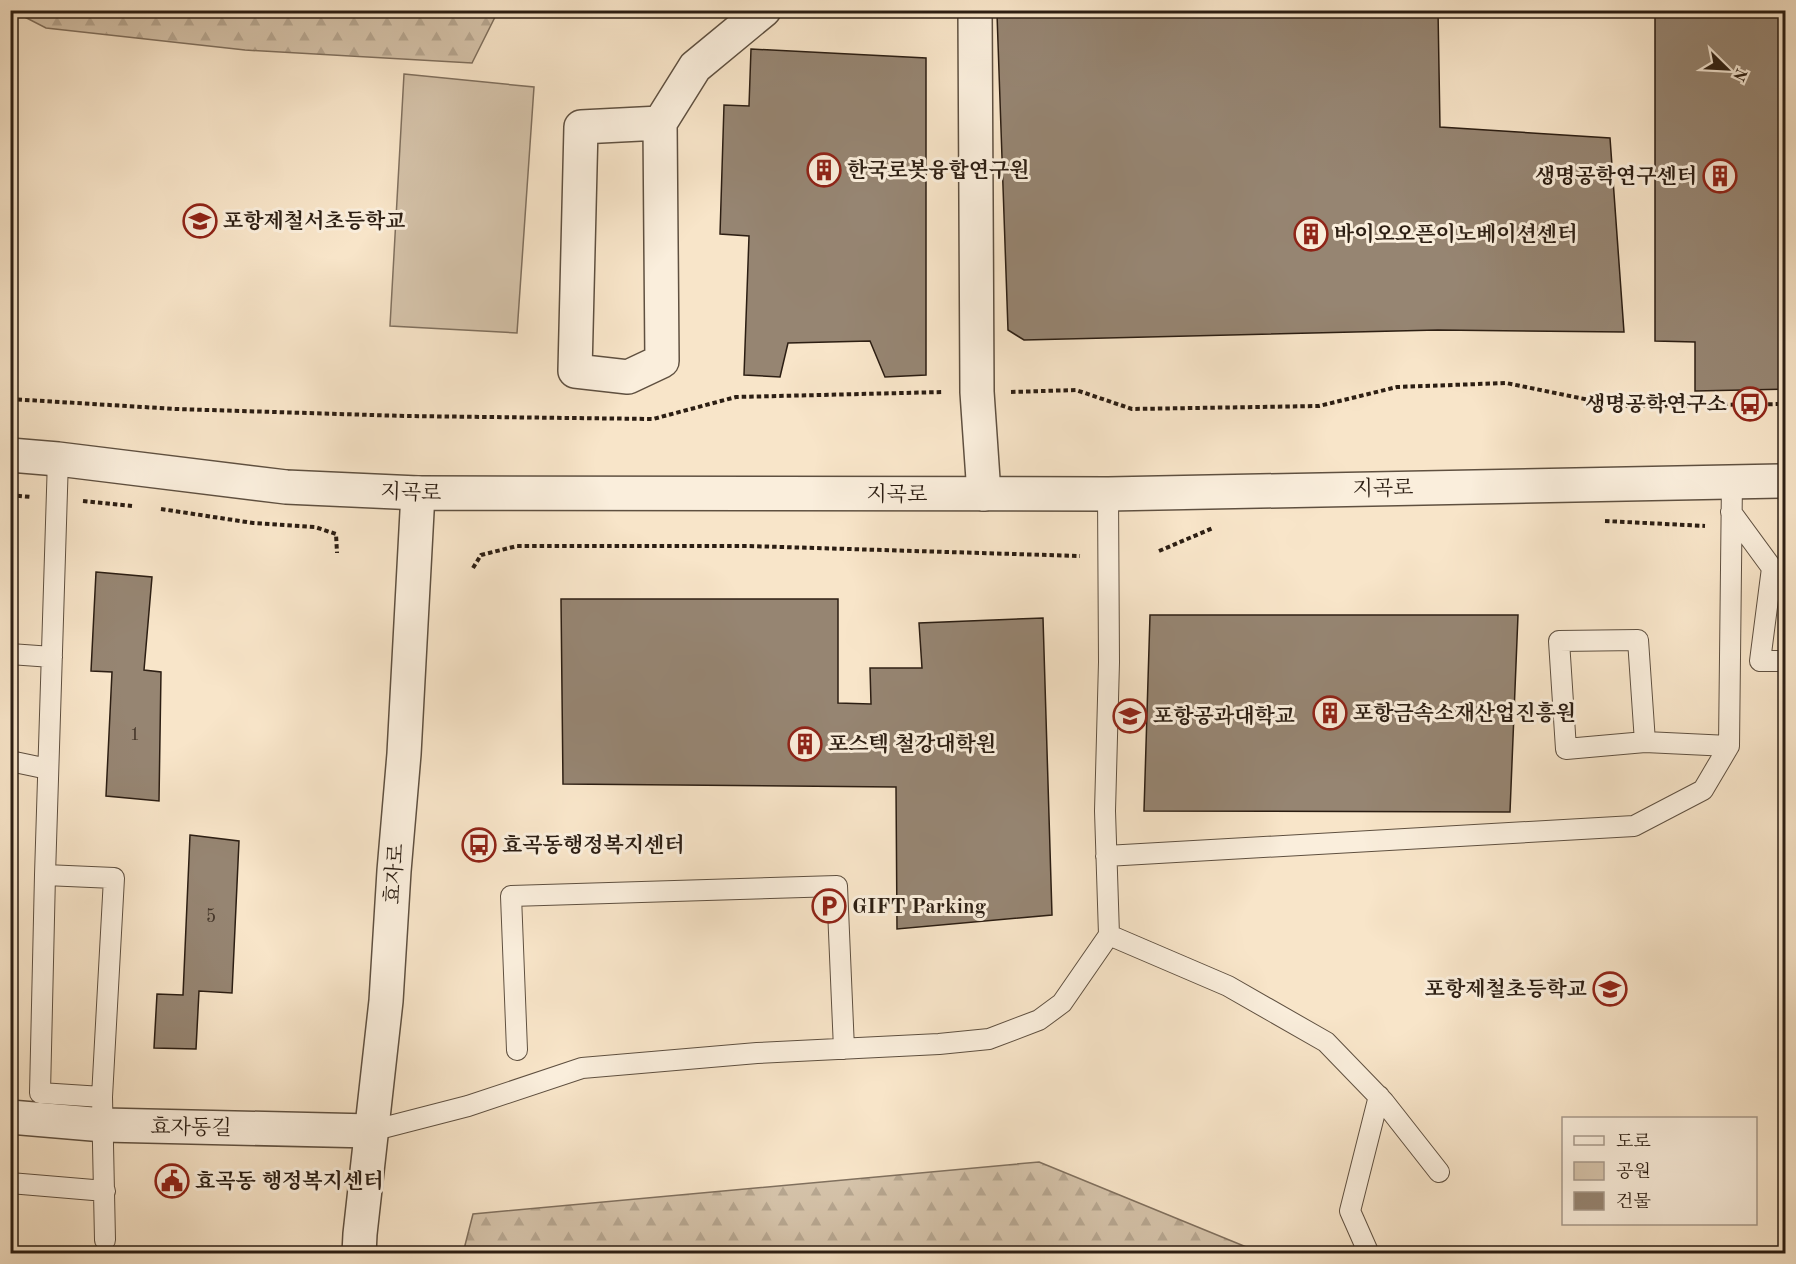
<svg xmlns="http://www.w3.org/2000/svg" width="1796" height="1264" viewBox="0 0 1796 1264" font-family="'Old Standard TT','Noto Serif KR',serif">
<defs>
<pattern id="forest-firs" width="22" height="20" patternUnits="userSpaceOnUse" patternTransform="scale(1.5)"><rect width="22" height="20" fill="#d5c3aa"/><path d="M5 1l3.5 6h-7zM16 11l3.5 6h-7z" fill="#b7a791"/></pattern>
</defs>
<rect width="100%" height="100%" fill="#f8e5c9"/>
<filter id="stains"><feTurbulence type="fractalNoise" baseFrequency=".00333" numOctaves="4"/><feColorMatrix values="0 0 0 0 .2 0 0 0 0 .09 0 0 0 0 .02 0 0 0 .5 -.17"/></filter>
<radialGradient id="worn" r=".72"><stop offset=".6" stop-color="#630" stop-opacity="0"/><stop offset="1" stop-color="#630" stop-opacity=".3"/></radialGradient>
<path fill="url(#forest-firs)" stroke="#80705e" stroke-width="1.5" d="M13 11 498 10V11L472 63 245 50 46 28Z
M1039 1162 1261 1253H463L473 1214Z"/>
<path fill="#d5c3aa" stroke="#80705e" stroke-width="1.5" d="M404 74 534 87 517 333 390 326Z"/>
<path fill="#968572" stroke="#2c1e13" stroke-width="1.5" d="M1008 10H1438L1440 127 1610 138 1624 332 1438 330 1024 340 1008 330 997 14Z
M1655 10H1786V389L1695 391V342L1655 341Z
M751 49 926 58V375L885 377 870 341 788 343 780 377 744 375 749 236 720 234 724 105 749 106Z
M96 572 152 577 144 670 161 672 159 801 106 796 112 672 91 671Z
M561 599H838V703L871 704 870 668H922L919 623 1043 618 1052 915 897 929 896 787 563 784Z
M1150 615H1518L1510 812 1144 811Z
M190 835 239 841 232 993 199 991 196 1049 154 1048 157 994 183 995Z"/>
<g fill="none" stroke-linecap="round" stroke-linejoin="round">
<g stroke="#5f5040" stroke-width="22">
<path id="service" d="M58 459 45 875 114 878 102 1097 105 1240
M1731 512 1772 568 1760 661H1786
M10 654 52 657
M1645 742 1638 640 1559 641 1566 749 1645 742 1729 746
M10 761 48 769
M1106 856 1634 826 1703 790 1729 746 1732 480
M45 875 40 1093 102 1097
M1109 935 1228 986 1326 1042 1384 1102 1439 1172
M517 1050 511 896 837 886 844 1049
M371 1131 468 1106 582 1068 757 1053 939 1044 989 1039 1039 1020 1062 1003 1109 935 1105 811 1109 662 1108 494
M10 1183 105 1191
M1369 1254 1350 1211 1379 1096"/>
</g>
<g stroke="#5f5040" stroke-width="36">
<path id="minor" d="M975 10 977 392 984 494
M660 123 662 361 628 377 575 371 581 127 660 123 695 67 764 10
M10 455 58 459 286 487 418 493
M10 1117 104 1125 371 1131"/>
</g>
<g stroke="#5f5040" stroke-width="36">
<path id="tertiary" d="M359 1254 360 1234 386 1001 394 871 404 754 418 493 1108 494 1786 481"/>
</g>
<path stroke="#2c1e13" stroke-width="4" stroke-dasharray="4.5 3" stroke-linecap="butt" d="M1011 392 1076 390 1132 409 1319 406 1397 387 1506 383 1619 406 1786 404
M10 399 176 409 405 416 653 419 736 397 944 392
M10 495 31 497
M83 501 132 506
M161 509 253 523 315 527 336 534 337 553
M1605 521 1705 526
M1159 551 1213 528
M473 568 481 555 517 546H749L1080 556"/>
<use href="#service" stroke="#faeedc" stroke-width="20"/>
<use href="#minor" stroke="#faeedc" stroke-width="33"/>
<use href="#tertiary" stroke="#faeedc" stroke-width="33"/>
</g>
<defs>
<g id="building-ring" transform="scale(1.725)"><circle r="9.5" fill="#faeedc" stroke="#8f2418" stroke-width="1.5"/><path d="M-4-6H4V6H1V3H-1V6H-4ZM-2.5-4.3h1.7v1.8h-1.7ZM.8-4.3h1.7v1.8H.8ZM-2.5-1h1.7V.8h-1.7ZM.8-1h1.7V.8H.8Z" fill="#8f2418"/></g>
<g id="school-ring" transform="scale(1.725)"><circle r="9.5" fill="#faeedc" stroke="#8f2418" stroke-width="1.5"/><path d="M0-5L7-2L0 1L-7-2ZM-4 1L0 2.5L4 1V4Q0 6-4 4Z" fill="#8f2418"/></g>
<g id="bus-ring" transform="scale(1.725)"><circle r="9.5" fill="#faeedc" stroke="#8f2418" stroke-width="1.5"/><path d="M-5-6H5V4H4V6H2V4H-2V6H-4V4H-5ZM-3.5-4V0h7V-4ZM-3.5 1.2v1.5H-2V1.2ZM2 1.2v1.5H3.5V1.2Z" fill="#8f2418"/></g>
<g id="university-ring" transform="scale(1.725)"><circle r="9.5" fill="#faeedc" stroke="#8f2418" stroke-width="1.5"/><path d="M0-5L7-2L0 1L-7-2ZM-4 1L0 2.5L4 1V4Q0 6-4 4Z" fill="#8f2418"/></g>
<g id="parking-ring" transform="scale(1.725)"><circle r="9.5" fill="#faeedc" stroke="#8f2418" stroke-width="1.5"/><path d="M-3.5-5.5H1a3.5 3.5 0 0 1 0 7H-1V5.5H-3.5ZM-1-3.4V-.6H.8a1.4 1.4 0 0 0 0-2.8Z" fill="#8f2418"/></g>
<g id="civic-ring" transform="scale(1.725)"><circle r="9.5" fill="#faeedc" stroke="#8f2418" stroke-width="1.5"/><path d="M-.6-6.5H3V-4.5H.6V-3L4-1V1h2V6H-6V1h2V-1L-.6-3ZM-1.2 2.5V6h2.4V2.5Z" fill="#8f2418"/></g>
</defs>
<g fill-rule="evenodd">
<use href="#building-ring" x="824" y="170"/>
<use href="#building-ring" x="1720" y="176"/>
<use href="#school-ring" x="200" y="221"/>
<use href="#building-ring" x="1311" y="234"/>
<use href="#bus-ring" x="1750" y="404"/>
<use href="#building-ring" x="1330" y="713"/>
<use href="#university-ring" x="1130" y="716"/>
<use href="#building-ring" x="805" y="744"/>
<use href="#bus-ring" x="479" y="845"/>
<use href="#parking-ring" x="829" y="906"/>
<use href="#school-ring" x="1610" y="989"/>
<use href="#civic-ring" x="172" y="1181"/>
</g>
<g text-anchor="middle" stroke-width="6" stroke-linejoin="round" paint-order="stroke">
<g font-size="18" fill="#46382b">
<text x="135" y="740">1</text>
<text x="211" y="922">5</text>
</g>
<g font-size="21" font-weight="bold" fill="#2c1e13" stroke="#faeedc" text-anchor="start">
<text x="847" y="177">한국로봇융합연구원</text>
<text x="1697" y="183" text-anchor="end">생명공학연구센터</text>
<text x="223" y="228">포항제철서초등학교</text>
<text x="1334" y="241">바이오오픈이노베이션센터</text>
<text x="1727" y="411" text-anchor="end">생명공학연구소</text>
<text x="1353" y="720">포항금속소재산업진흥원</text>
<text x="1153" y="723">포항공과대학교</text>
<text x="828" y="751">포스텍 철강대학원</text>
<text x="502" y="852">효곡동행정복지센터</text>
<text x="852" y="913">GIFT Parking</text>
<text x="1587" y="996" text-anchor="end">포항제철초등학교</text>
<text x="195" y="1188">효곡동 행정복지센터</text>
</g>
<g font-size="21" fill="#2c1e13" stroke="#faeedc">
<text transform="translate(1383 488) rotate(-1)" y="7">지곡로</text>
<text transform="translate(411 492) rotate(2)" y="7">지곡로</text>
<text x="897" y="501">지곡로</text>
<text transform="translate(394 874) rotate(-86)" y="7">효자로</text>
<text transform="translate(191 1127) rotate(1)" y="7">효자동길</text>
</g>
</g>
<rect width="1796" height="1264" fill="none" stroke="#f8e5c9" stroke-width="36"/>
<rect x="12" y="12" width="1772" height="1240" fill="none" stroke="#2c1e13" stroke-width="3"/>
<rect x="18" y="18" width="1760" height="1228" fill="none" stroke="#2c1e13" stroke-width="1.5"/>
<rect x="1562" y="1117" width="195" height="108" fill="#faeedc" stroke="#a89b8c" stroke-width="1.5"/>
<rect x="1574" y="1136" width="30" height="9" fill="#faeedc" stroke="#a89b8c" stroke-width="1.5"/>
<text x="1616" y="1147" font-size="18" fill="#2c1e13">도로</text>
<rect x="1574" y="1162" width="30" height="18" fill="#d5c3aa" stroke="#a89b8c" stroke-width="1.5"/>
<text x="1616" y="1177" font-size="18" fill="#2c1e13">공원</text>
<rect x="1574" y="1192" width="30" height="18" fill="#968572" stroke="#a89b8c" stroke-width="1.5"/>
<text x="1616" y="1207" font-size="18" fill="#2c1e13">건물</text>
<g transform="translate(1727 69) rotate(114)" stroke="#faeedc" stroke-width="4.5" paint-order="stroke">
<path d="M0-4.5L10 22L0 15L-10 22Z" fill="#2c1e13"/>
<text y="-9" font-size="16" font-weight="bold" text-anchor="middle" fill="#2c1e13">N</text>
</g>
<rect width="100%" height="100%" filter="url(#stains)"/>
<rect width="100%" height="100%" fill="url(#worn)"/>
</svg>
